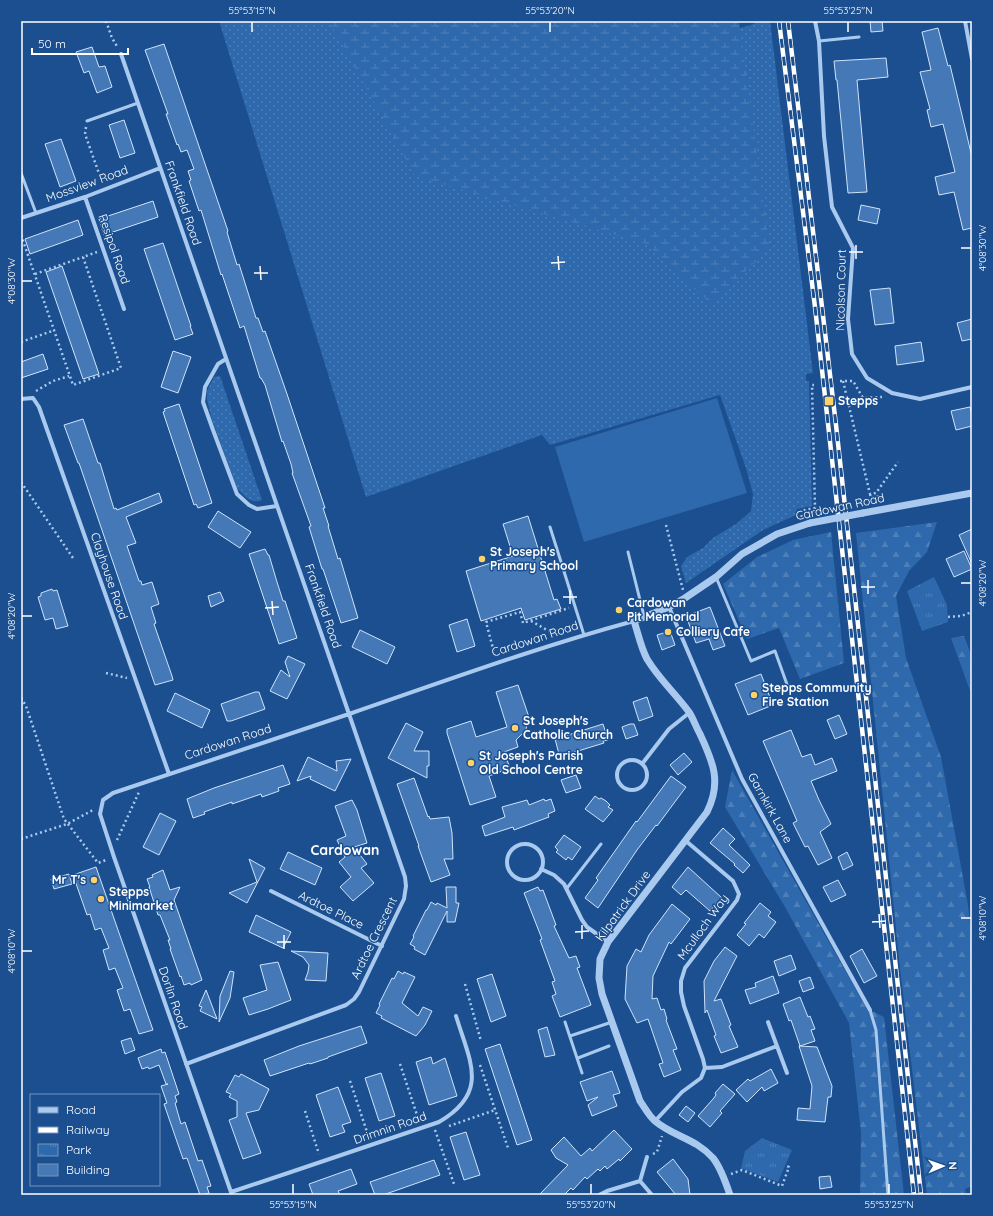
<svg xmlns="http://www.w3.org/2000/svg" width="993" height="1216" viewBox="0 0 993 1216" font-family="Quicksand,sans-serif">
<defs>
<pattern id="grass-dots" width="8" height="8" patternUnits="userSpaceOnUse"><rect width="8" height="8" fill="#2e69ad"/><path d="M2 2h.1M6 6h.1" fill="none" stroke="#4d80b9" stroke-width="1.8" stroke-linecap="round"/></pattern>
<pattern id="forest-firs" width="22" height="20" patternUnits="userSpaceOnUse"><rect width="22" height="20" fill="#2e69ad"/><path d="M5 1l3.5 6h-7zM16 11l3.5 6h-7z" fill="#4d80b9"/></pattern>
<pattern id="wetland-marsh" width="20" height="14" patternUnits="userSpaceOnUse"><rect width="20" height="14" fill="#2e69ad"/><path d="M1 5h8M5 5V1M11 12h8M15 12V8" fill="none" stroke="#4d80b9"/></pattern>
<pattern id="park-tufts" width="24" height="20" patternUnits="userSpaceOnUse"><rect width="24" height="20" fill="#2e69ad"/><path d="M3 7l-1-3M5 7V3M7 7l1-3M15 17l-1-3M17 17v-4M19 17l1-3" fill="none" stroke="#4d80b9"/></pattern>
</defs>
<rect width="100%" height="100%" fill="#1b4f8f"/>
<path fill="url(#grass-dots)" d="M219 21H594L662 51 754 24 755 21H770L813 373 806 374V381H809L812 506 797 509 798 514 763 530 686 583 681 566 687 557 703 548 713 538 736 524 751 511 753 494 746 468 720 395 550 445 542 435 366 497Z
M220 376 262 500C252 505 243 495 237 488L211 417 207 399V391L214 377Z"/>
<path fill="url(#forest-firs)" d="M937 522 927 552 909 571 896 596 906 658 941 757 968 905 972 943V1186L965 1189 966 1195H927L900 968 856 533Z
M831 532 844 663 800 679 779 628 747 639 723 584 757 557 793 540Z
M964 636 972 657V696L951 638Z
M732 770 869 1013 872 1011 884 1017 904 1195H860L861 1133 849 1023 785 907 725 807Z"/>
<path fill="url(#wetland-marsh)" d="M329 21H739L770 249 710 303 646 244 415 176Z"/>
<path fill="url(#park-tufts)" d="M934 577 947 605 948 622 922 631 907 591Z
M762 1138 792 1150 778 1182 741 1168 745 1151Z"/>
<path fill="#2e69ad" d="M717 398 747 493 584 542 555 447Z"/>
<path fill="#4478b7" stroke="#cfe3fa" d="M870 21H882L883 31 871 32Z
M938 28 948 66 950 65 972 157V228L963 230 954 192 939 195 935 177 955 172 943 124 931 127 927 110 930 109 920 72 931 70 922 32Z
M164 44 228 231 227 232 237 265 239 264 256 318H258L263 332 265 331 287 394 325 508H323L329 526H328L338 559 340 558 358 618 341 623 323 569H322L309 527 311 526 292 473H293L291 464 283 441 282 442 265 385 261 378H260L244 326 240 328 222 274 221 275 201 210 199 211 189 181 191 180 188 171 194 169 187 150 181 152 178 144 177 145 166 114H168L145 50Z
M92 47 99 67 105 66 112 87 97 93 89 71 84 73 76 52Z
M886 58 888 77 857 80 867 192 848 193 837 80H836L834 61Z
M124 120 135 153 120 158 109 125Z
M61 139 76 181 60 187 45 144Z
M153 201 158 217 104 235 99 219Z
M861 205 880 209 877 224 858 220Z
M78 220 83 235 30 254 25 239Z
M163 243 191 326H190L193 334 175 340 144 249Z
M62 266 99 374 83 379 46 272Z
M890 288 894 323 875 325 870 290Z
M972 319V339L962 341 957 323Z
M921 342 924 361 897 365 895 346Z
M173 351 191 357 178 393 161 387Z
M43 354 48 369 21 378V362Z
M179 404 212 503 198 508 196 504 194 505 163 412 165 411 164 409Z
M970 407 972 415V426L956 430 951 411Z
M83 419 98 463H100L114 509 116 508 117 510 159 493 162 502 126 517 136 543 127 546 139 581H141L142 585 152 582 159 604 151 607 156 623 154 624 172 676 173 680 155 685 79 463H78L64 425Z
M218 511 251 532 240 548 208 527Z
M528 516 554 600 557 599 561 609 525 620 521 608 481 621 466 571 513 556 503 524Z
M972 529V564L959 535Z
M265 549 268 555H269L277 582 283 601H285L297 638 279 644 249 554Z
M964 551 972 569 954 577 946 559Z
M52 589 53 591 57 590 68 626 56 629 53 618 45 620 38 597 41 596V593Z
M220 592 224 601 211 607 208 596Z
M710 607 725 646 713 650 709 639 696 643 686 616Z
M467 619 475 646 457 652 449 625Z
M360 630 395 647 387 664 352 647Z
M670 631 675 645 662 650 657 635Z
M288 656 305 664 287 699 270 691 281 670 290 677 285 662Z
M761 674 773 705 748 715 735 684Z
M518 685 531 723 527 724 526 730 516 740 518 747 504 752 510 768 489 776 496 797 470 805 447 733V729L471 721 476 737 507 727 496 692Z
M255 692H259L265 709 231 721H227L221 704Z
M175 693 210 710 202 728 167 711Z
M647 697 653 716 639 721 633 702Z
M839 715 847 734 835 739 827 720Z
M406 723 423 732 414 751H429V766H427V778L388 758Z
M603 724 608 740 603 741 604 743 565 755 564 753 559 754 555 739Z
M630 724H634L638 735 626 739 622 727Z
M791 730 802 757 811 754 815 765 832 758 837 771 811 781 819 800 831 824 820 832 832 858 818 865 808 846 805 847 793 823 797 821 763 741Z
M684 753 692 762 678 775 670 765Z
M308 757 337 771 336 761 351 759 335 791 310 779 311 776 297 781Z
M283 765 290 784 278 788 279 791 262 797 261 794 232 804V802L204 812 205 814 193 818 187 799 214 788Z
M576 775 581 788 566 793 561 780Z
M671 776 686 787 657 826 656 825 637 850 598 908 585 898 598 880 596 878 629 831 636 821 637 822Z
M414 778 428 817 429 816 430 819 449 817 452 833 453 859H444L450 875 431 882 418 846H419L397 784Z
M595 796 599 799 601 798 606 801 610 805 608 807 613 810 603 822 585 809Z
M544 799 545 801 551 799 555 811 548 814 549 817 514 830 513 827 485 836 482 826 505 817 502 807 527 800 529 805Z
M352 800 357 810 367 843 354 847 367 864 361 868 374 883 353 901 340 887 351 877 339 862 345 857 337 840 346 836 335 806Z
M160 813 176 821 159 855 143 847Z
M723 828 735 839 729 845 750 865 743 873 734 865 735 864 710 843Z
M564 835 581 847 572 860 568 857 566 860 556 852 558 850 555 847Z
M288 852 322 868 315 885 280 869Z
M847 852 853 865 843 870 838 857Z
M249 859 265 868 247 903 229 893 257 882Z
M96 867 153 1030 139 1034 130 1009 124 1011 117 990 123 988 115 968 109 970 103 950 109 948 101 928 95 930 90 914 87 915 73 875Z
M688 867 722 898 710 911 686 890 681 895 672 887Z
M163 870 170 890 180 887 174 900 202 980 191 985 190 983 184 985 181 976 180 977 170 949H171L168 940H170L160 915H158L149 887H150L147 879 153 877 152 875Z
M69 874 72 884 54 889 51 879Z
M838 880 846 895 831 902 823 887Z
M446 887H456V903H459L455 922H447V911L425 955 414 949 415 947 410 944 414 937 413 936 426 910H427L431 902 436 905 437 903 447 908Z
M538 887 540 891 543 890 556 925 554 926 569 958 576 956 580 967 577 968 591 1005 560 1017 552 996 556 994 552 982 555 981 540 940 542 939 524 893Z
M760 903 771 912 768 916 776 922 764 938 759 934 749 946 737 935 746 924 744 923Z
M672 904 690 919 671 944 669 942 653 976 652 999 657 998 661 1010 664 1009 667 1019 666 1020 677 1049 673 1050 681 1070 664 1077 659 1064 663 1063 648 1019 637 1023 625 999 627 966 636 949 641 952 649 935Z
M256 915 291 932 283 948 249 932Z
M725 947 737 956 714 1001 721 999 731 1025 729 1026 738 1047 721 1053 714 1036 716 1035 707 1010 705 1013 704 981 714 961Z
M862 949 877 976 864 983 850 956Z
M291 951 328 953 326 981 305 980 308 972 309 965 303 957Z
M791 955 796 969 779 976 774 961Z
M278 962 291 1000 268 1009 249 1015 243 998 267 990 260 965Z
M230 971 234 972 230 998 219 1022 220 996Z
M398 971 403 974 404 972 415 977 402 1003 418 1016 423 1007 432 1011 425 1025 416 1036 381 1018 382 1016 376 1013 380 1005 379 1004 392 978 394 979Z
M492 974 506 1016 491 1022 477 979Z
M773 976 779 993 750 1004 745 990 756 987 755 983Z
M810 977 814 988 803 992 799 981Z
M206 990 211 1003 217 1019 200 1011 202 1007 199 1006Z
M800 997 808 1017 810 1016 815 1029 811 1030 815 1041 800 1046 791 1020 789 1021 783 1004Z
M361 1026 367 1043 328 1057V1058L310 1064 309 1063 270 1076 264 1060 299 1046Z
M547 1027 555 1055 545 1057 538 1030Z
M131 1038 135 1050 125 1054 121 1041Z
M500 1044 532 1140 517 1145 485 1049Z
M799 1046 817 1047 832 1086 831 1097H828L825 1122 797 1120 798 1108 810 1109 812 1086Z
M161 1049 162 1053 165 1052 179 1094 175 1096 177 1102 175 1103 181 1124 185 1122 198 1161 202 1160 211 1186 207 1187 209 1193 203 1195H200L187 1158 183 1159 164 1104 167 1103 161 1086 168 1084H166L159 1065 149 1069 148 1067 142 1069 138 1058Z
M431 1057 433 1064 445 1058 457 1096 429 1105 416 1062Z
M771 1069 778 1083 764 1091 762 1087 747 1102 736 1090 748 1079 750 1081Z
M612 1071 620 1093 613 1095 617 1106 592 1116 588 1105 598 1097 587 1101 580 1082Z
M381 1073 395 1116 379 1121 365 1078Z
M241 1074 269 1089 259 1110 246 1113 261 1153 243 1159 229 1120 237 1117V1101L229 1097 231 1094 226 1092 235 1075 239 1077Z
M723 1084 735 1094 720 1111 722 1113 710 1127 698 1116 713 1099 716 1095 715 1093Z
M338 1087 351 1122 342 1125 345 1132 330 1137 316 1095Z
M686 1106 695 1113 688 1122 679 1115Z
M614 1130 632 1149 620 1161 619 1159 607 1169 605 1166 600 1171 598 1169 587 1179 585 1177 573 1190 571 1188 564 1195H539L568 1165 556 1158 551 1150 564 1137 581 1156 590 1148 592 1151Z
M466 1132 480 1175 464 1180 450 1137Z
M673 1159 688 1179 690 1195H676L657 1172Z
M434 1160 440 1175 383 1195H375L370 1182Z
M351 1169 357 1184 338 1191 340 1195H313L309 1184Z
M830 1176 832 1187 820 1189 819 1177Z"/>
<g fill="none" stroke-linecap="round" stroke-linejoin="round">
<path stroke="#a9c9ee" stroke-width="2.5" stroke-dasharray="2 3" stroke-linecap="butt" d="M106 21 112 38 118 48
M86 127 85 134 102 182
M21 235 73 385 121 368 83 257 97 252
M35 274 83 257
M21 342 55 330
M840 381H853L863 398 882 397
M843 381 870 494 876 493 898 462
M36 391 53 381 69 376
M21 482 73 558
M870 494 871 498 881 496V500
M802 517 800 511 815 508 812 385H814
M666 525 683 590
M948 617 961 616 972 612
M531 621 556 635
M495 656 486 622 520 612 523 623 569 608
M106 673 127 678
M21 698 26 706 64 819 98 863 106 860
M21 839 67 824 93 810
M117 840 139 792
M465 984 481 1041
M400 1064 419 1121
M480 1065 508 1148
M350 1081 369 1138
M305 1111 319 1154
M449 1126 495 1110
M435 1130 454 1184
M653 1154 657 1152 662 1136
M731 1174 742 1170 782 1186 789 1167 787 1166"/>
<path stroke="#a9c9ee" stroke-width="3" d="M819 41 859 37
M87 121 138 103
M21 173 36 213
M550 527 584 635
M628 552 644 616
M716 577 751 661 775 651 789 690
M567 888 601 844
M870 1010 876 1030 888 1195
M565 1022 582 1073
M570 1036 612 1022
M578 1058 609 1046"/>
<path stroke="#a9c9ee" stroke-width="4" d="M815 21 819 41 824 136 832 207 853 248 848 319 852 354 867 378 892 393 920 399 972 387
M965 21 972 59
M121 54 349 714 405 877 406 886 404 899 359 992 354 999 346 1005 186 1064
M85 197 124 309
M21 218 85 197 160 168
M226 359 218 364 205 387 203 402 213 430 237 494 249 505 257 509 277 506
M21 399 33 398 39 407 169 774
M669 607 742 779 870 1010
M617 775a15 15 0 1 1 30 0a15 15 0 1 1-30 0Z
M642 764 669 729 689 713
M686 841 733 881 739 894 737 900 685 968 681 981V992L684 1006 703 1059 705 1068
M507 862a18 18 0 1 1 36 0a18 18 0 1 1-36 0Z
M541 869 554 875 564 884 582 920 587 927 608 942
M271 891 382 946
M768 1022 787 1073
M655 1121 682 1092 701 1078 705 1068 722 1067 777 1046
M640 1181 652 1195
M231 1192 291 1172 439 1122C490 1092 470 1062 456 1016
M232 1195 114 857 100 814 103 800 113 793C193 766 273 740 352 713 445 681 538 647 634 621
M599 1195 607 1191 640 1181 647 1157"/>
<path stroke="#a9c9ee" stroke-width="7" d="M863 513 972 493
M730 1195C726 1183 721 1168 713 1158 695 1138 674 1137 655 1121 649 1116 645 1108 640 1101L602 994 599 978 600 959 608 942 707 812C722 782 713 762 700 734 696 727 693 718 689 712 675 693 659 679 647 659 641 648 638 633 634 621L669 607 685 598 716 577 742 554 777 534 810 523"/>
<g stroke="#fff" stroke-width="4.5">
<path id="rail" d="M779 21 815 307 914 1195
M788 21 836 425 921 1195"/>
</g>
<use href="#rail" stroke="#1b4f8f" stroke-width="3" stroke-dasharray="9" stroke-linecap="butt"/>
<path stroke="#a9c9ee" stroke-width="7" d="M810 523 863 513"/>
</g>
<path fill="none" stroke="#fff" stroke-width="1.5" d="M252 22V32M550 22V32M848 22V32M856 245V259M961 248H971M849 252H863M558 256 559 270M551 263 565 262M260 266 261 280M254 273H268M22 281H32M868 580V594M961 583H971M861 587H875M570 590V604M563 597H577M272 601 273 615M265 608 279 607M22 616H32M879 914 880 928M961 918H971M872 922 886 921M582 925V939M575 932 589 931M284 935V949M277 942H291M22 951H32M293 1184V1194M591 1184V1194M889 1184V1194"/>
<g fill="#ffd166" stroke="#1b4f8f" stroke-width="1.5">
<rect x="824" y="396" width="10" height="10" rx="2"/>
<circle cx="482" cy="559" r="4"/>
<circle cx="619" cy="610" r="4"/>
<circle cx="668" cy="632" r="4"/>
<circle cx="754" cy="695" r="4"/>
<circle cx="515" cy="728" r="4"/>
<circle cx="471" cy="763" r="4"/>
<circle cx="94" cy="880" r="4"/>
<circle cx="101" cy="899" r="4"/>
</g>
<g text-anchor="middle" stroke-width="3" stroke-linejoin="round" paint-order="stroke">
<g font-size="12" fill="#fff" stroke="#1b4f8f">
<text transform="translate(87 184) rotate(-20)" y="4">Mossview Road</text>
<text transform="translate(183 203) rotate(71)" y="4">Frankfield Road</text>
<text transform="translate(114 249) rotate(71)" y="4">Resipol Road</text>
<text transform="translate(841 290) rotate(-89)" y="4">Nicolson Court</text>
<text transform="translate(840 507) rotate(-12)" y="4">Cardowan Road</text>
<text transform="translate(109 576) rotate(71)" y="4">Clayhouse Road</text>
<text transform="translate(323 606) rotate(71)" y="4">Frankfield Road</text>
<text transform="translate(535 639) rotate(-18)" y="4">Cardowan Road</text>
<text transform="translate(228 742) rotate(-18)" y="4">Cardowan Road</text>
<text transform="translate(770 808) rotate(61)" y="4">Garnkirk Lane</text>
<text transform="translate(623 906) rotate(-54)" y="4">Kilpatrick Drive</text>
<text transform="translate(331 910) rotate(26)" y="4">Ardtoe Place</text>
<text transform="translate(703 927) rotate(-54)" y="4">Mculloch Way</text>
<text transform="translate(374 938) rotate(-64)" y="4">Ardtoe Crescent</text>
<text transform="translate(173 998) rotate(71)" y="4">Dorlin Road</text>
<text transform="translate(390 1128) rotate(-19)" y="4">Drimnin Road</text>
</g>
<g font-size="12" font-weight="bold" fill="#fff" stroke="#1b4f8f" text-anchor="start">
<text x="838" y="405">Stepps</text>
<text x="490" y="556">St Joseph's<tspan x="490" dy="14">Primary School</tspan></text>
<text x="627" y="607">Cardowan<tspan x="627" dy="14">Pit Memorial</tspan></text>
<text x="676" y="636">Colliery Cafe</text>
<text x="762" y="692">Stepps Community<tspan x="762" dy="14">Fire Station</tspan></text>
<text x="523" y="725">St Joseph's<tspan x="523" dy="14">Catholic Church</tspan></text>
<text x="479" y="760">St Joseph's Parish<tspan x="479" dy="14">Old School Centre</tspan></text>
<text x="86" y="884" text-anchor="end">Mr T's</text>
<text x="109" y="896">Stepps<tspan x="109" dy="14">Minimarket</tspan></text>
</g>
<g font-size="14" font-weight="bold" fill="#fff" stroke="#1b4f8f">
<text x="345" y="855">Cardowan</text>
</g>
</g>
<rect width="993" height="1216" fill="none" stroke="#1b4f8f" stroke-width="44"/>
<rect x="30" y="1094" width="130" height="92" fill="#1b4f8f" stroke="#7695bc"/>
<rect x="38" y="1107" width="20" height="6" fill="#a9c9ee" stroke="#7695bc"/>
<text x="66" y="1114" font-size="12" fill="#ffffff">Road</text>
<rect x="38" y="1127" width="20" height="6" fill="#ffffff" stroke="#7695bc"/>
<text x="66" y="1134" font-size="12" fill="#ffffff">Railway</text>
<rect x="38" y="1144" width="20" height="12" fill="url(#park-tufts)" stroke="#7695bc"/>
<text x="66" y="1154" font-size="12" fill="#ffffff">Park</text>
<rect x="38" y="1164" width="20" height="12" fill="#4478b7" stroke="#7695bc"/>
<text x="66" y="1174" font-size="12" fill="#ffffff">Building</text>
<g transform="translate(943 1166) rotate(88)" stroke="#1b4f8f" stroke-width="3" paint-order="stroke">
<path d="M0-3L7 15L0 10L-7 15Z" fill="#ffffff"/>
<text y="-6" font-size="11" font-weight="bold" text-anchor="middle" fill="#ffffff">N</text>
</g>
<path d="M32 48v6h96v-6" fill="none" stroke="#ffffff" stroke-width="2"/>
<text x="38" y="48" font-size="12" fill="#ffffff" stroke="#1b4f8f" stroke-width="3" paint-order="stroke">50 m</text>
<rect x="22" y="22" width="949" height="1172" fill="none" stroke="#fff" stroke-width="1.5"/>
<g font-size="10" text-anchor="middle" fill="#fff">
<text x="252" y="14">55°53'15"N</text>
<text x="550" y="14">55°53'20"N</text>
<text x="848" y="14">55°53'25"N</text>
<text transform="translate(982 248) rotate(-90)" y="4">4°08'30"W</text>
<text transform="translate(11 281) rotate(-90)" y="4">4°08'30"W</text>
<text transform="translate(982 583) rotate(-90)" y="4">4°08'20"W</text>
<text transform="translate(11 616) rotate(-90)" y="4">4°08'20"W</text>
<text transform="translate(982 918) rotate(-90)" y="4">4°08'10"W</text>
<text transform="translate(11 951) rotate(-90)" y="4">4°08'10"W</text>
<text x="293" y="1208">55°53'15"N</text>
<text x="591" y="1208">55°53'20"N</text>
<text x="889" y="1208">55°53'25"N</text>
</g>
</svg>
